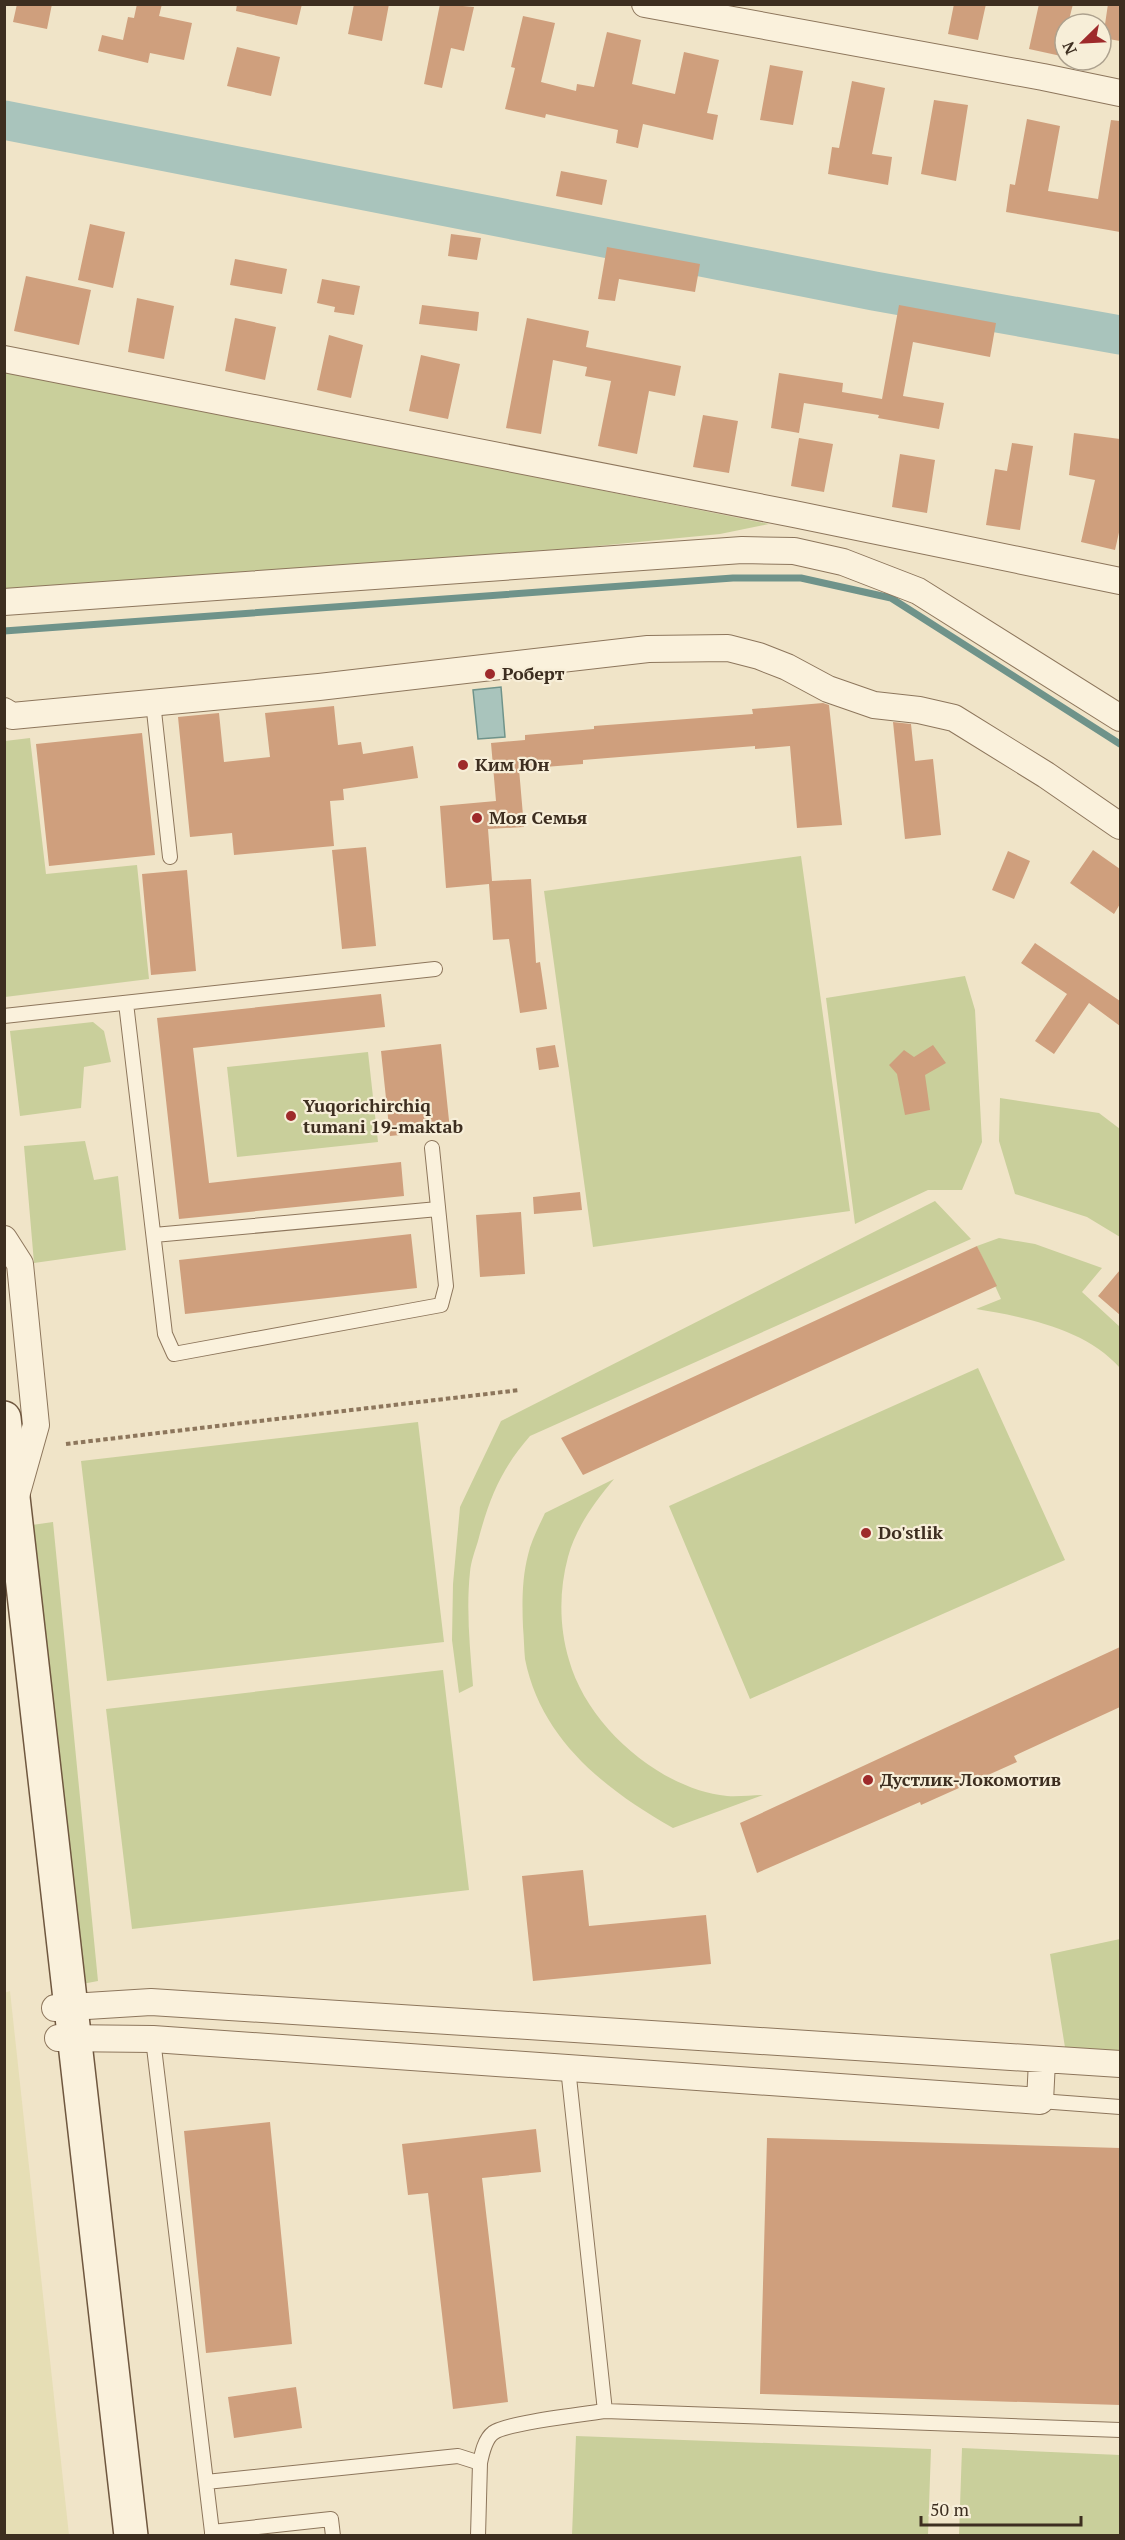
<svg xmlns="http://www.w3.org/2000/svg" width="1125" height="2540" viewBox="0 0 1125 2540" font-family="'PT Serif',serif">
<rect width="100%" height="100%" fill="#f0e4c8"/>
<path fill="#e6deb5" d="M10 1991 69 2535H5L4 1993Z"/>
<path fill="#c9cf9b" d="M5 370 769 524 720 534 577 548 5 589Z
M30 738 46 874 137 865 149 979 5 997V741Z
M801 856 850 1211 593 1247 544 891Z
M965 976 975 1010 982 1142 962 1190H928L855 1224 826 998Z
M93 1022 104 1031 111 1062 84 1067 81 1108 20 1116 10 1031Z
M368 1052 378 1142 237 1157 227 1067Z
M1000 1098 1099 1113 1120 1129V1237L1087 1217 1015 1194 999 1141Z
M85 1141 94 1180 118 1176 126 1250 34 1263 24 1146Z
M935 1201 971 1239 530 1436C501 1469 489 1499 478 1541 475 1551 471 1561 470 1572 466 1610 470 1648 473 1686L459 1693 452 1640 453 1584 460 1507 501 1421Z
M999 1238 1035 1244 1102 1268 1082 1292 1120 1327V1368C1086 1329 1025 1317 976 1309L1001 1299 977 1246Z
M978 1368 1065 1560 750 1699 669 1506Z
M418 1422 444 1642 107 1681 81 1461Z
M614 1479C595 1502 576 1527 568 1557 559 1590 559 1627 569 1660 587 1725 659 1789 727 1796 738 1797 751 1795 763 1795L673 1828C606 1790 541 1740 525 1659 524 1649 524 1638 523 1627 522 1603 522 1578 528 1555 531 1541 539 1526 545 1513Z
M53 1522 98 1981 82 1984 32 1525Z
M443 1670 469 1890 132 1929 106 1709Z
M1120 1939V2068L1068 2066 1050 1954Z
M576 2436 931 2449 928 2535H572Z
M962 2448 1120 2455V2535H959Z"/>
<path fill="#a9c4bc" stroke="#6f938a" stroke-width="1.5" d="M501 687 505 737 478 739 473 690Z"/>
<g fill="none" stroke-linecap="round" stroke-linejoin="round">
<path stroke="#6f938a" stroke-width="7" d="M4 631 733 578H801L891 598 1120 744"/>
<path stroke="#a9c4bc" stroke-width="39" d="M4 120 874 291 1120 335"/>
</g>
<path fill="#cf9f7d" d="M17 4H52L47 29 13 22Z
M137 4H162L159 16 192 23 184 60 150 53 148 63 98 51 102 35 123 40 128 17 134 18Z
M237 4H302L297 25 236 11Z
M354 4H389L382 41 348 34Z
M440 4 474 7 464 51 451 48 442 88 424 84Z
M954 4H986L978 40 948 34Z
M1039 4H1073L1068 24H1065L1061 56 1029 49Z
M1108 4H1120V41L1103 38Z
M523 16 555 23 541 82 576 91 577 84 594 87 607 32 641 40 632 84 675 94 684 52 719 60 707 113 718 115 713 140 643 124 638 148 616 143 618 130 546 114 545 118 505 109 515 68 511 67Z
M237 47 280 57 271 96 227 86Z
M770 65 803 71 793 125 760 120Z
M852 81 885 88 872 154 892 157 888 185 828 174 832 147 839 148Z
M934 100 968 105 956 181 921 174Z
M1027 119 1060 126 1048 191 1098 199 1111 120 1120 121V232L1006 212 1010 184 1015 185Z
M561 171 607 180 602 205 556 196Z
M90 224 125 232 113 288 78 280Z
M451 234 481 238 477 260 448 256Z
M607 247 700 264 695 292 619 279 615 301 598 299Z
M235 259 287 269 282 294 230 285Z
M26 276 91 290 79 345 14 331Z
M322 279 360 286 354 315 334 312 335 307 317 303Z
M137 298 174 306 164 359 128 352Z
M422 305 479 312 477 331 419 324Z
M899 305 996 323 990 357 913 342 903 396 944 403 939 429 878 418 879 415 804 403 799 433 771 428 779 373 843 383 842 392 882 399Z
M235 318 276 327 265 380 225 371Z
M527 318 589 331 586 347 681 366 675 396 649 391 637 454 598 446 611 381 585 376 587 367 553 360 541 434 506 428Z
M329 335 363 345 351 398 317 390Z
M421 355 460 364 448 419 409 411Z
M703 415 738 421 729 473 693 467Z
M1074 433 1120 439V528L1115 550 1081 542 1095 480 1069 475Z
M799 438 833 444 824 492 791 486Z
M1012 443 1033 446 1020 530 986 525 995 469 1007 471Z
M900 454 935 460 927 513 892 507Z
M823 703 829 705 842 825 797 828 790 746 755 749V746L583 760V764L519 769 524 827 488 829 492 881 531 879 536 963 540 962 547 1009 520 1013 509 939 493 940 489 884 446 888 440 806 496 801 491 743 525 740V735L594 729V726L753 714 752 709Z
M334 706 338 745 361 742 363 754 413 746 418 778 343 789 344 800 330 801 334 846 234 855 232 833 190 837 178 717 219 713 224 762 270 757 265 713Z
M893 722 911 724 915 761 933 759 941 835 905 839Z
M142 733 155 855 49 866 36 744Z
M366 847 376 946 342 949 332 850Z
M1093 850 1120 869V904L1114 914 1070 883Z
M1008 851 1030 861 1014 899 992 890Z
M187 870 196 971 151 975 142 874Z
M1035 943 1120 1001V1026L1089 1003 1054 1054 1035 1041 1067 994 1021 963Z
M381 994 385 1027 193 1048 209 1183 401 1162 404 1196 179 1219 157 1018Z
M441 1044 450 1130 390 1136 381 1051Z
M555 1045 559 1067 539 1070 536 1048Z
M933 1045 946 1063 925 1075 930 1110 905 1115 897 1074 889 1065 904 1050 914 1057Z
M580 1192 582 1210 534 1214 533 1197Z
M521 1212 525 1274 480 1277 476 1215Z
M411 1234 417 1288 185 1314 179 1260Z
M977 1246 997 1286 583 1475 561 1438Z
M1120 1270V1315L1098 1296Z
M1120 1647V1707L1014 1756 1017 1762 921 1805 920 1802 757 1873 740 1823Z
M583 1870 589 1926 706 1915 711 1964 533 1981 522 1876Z
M270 2122 292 2344 206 2353 184 2131Z
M536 2129 541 2172 482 2178 508 2402 453 2409 428 2193 408 2195 402 2144Z
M767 2138 1120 2148V2405L760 2394Z
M296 2387 302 2428 234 2438 228 2397Z"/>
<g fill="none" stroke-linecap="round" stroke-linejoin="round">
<g stroke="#8d765c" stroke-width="16">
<path id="lane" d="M153 702 170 857
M126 1003 165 1334 174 1354 441 1305 446 1286 432 1148
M4 1016 435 969
M154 1235 438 1209
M153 2039 212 2532
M568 2068 605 2411
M1040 2101 1120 2107
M206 2482 458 2456 480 2463
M212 2536V2532L331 2519 333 2536
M478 2536 480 2463C482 2453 485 2439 493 2433 505 2423 586 2414 605 2411L1120 2430"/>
</g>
<g stroke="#8d765c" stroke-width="28">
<path id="street" d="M645 4 1043 77 1120 93
M4 359 794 514 1120 581
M4 602 742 550 794 551 843 562 918 591 1120 718
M4 711 12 716 319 687 648 649 728 648 759 656 787 667 828 689 874 705 919 710 954 718 1046 775 1120 826
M4 1239 20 1264 36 1425 16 1496
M55 2008 151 2002 1120 2064
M58 2038 153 2039 1040 2101 1042 2061"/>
</g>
<g stroke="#6f573f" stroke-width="36">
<path id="secondary" d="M4 1418 131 2536"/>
</g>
<path stroke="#8d765c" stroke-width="4" stroke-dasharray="4.5 3" stroke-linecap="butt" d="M66 1444 520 1390"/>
<use href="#lane" stroke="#faf1dc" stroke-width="14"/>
<use href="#street" stroke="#faf1dc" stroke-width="26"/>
<use href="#secondary" stroke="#faf1dc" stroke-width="33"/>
</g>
<g fill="#9e2a2b" stroke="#f7eed8" stroke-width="2">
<circle cx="490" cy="674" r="6"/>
<circle cx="463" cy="765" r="6"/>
<circle cx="477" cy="818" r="6"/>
<circle cx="291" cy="1116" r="6"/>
<circle cx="866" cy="1533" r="6"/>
<circle cx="868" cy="1780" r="6"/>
</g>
<g text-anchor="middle" stroke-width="4.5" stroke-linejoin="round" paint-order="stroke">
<g font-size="18" font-weight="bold" fill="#3d2e20" stroke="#f7eed8" text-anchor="start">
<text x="502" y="680">Роберт</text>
<text x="475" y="771">Ким Юн</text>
<text x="489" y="824">Моя Семья</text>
<text x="303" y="1112">Yuqorichirchiq<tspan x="303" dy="21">tumani 19-maktab</tspan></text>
<text x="878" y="1539">Do'stlik</text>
<text x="880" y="1786">Дустлик-Локомотив</text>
</g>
</g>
<rect width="1125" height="2540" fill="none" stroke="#3d2e20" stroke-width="12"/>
<g transform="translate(1083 42) rotate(246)"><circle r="28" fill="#f7eed8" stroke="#ada18e" stroke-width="1.5"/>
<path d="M0-4.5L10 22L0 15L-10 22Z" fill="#9e2a2b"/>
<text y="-9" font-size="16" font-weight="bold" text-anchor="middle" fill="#3d2e20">N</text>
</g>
<path d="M921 2516v9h160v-9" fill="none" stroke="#3d2e20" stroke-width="3"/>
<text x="930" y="2516" font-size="18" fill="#3d2e20" stroke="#f7eed8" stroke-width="4.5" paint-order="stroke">50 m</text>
</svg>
